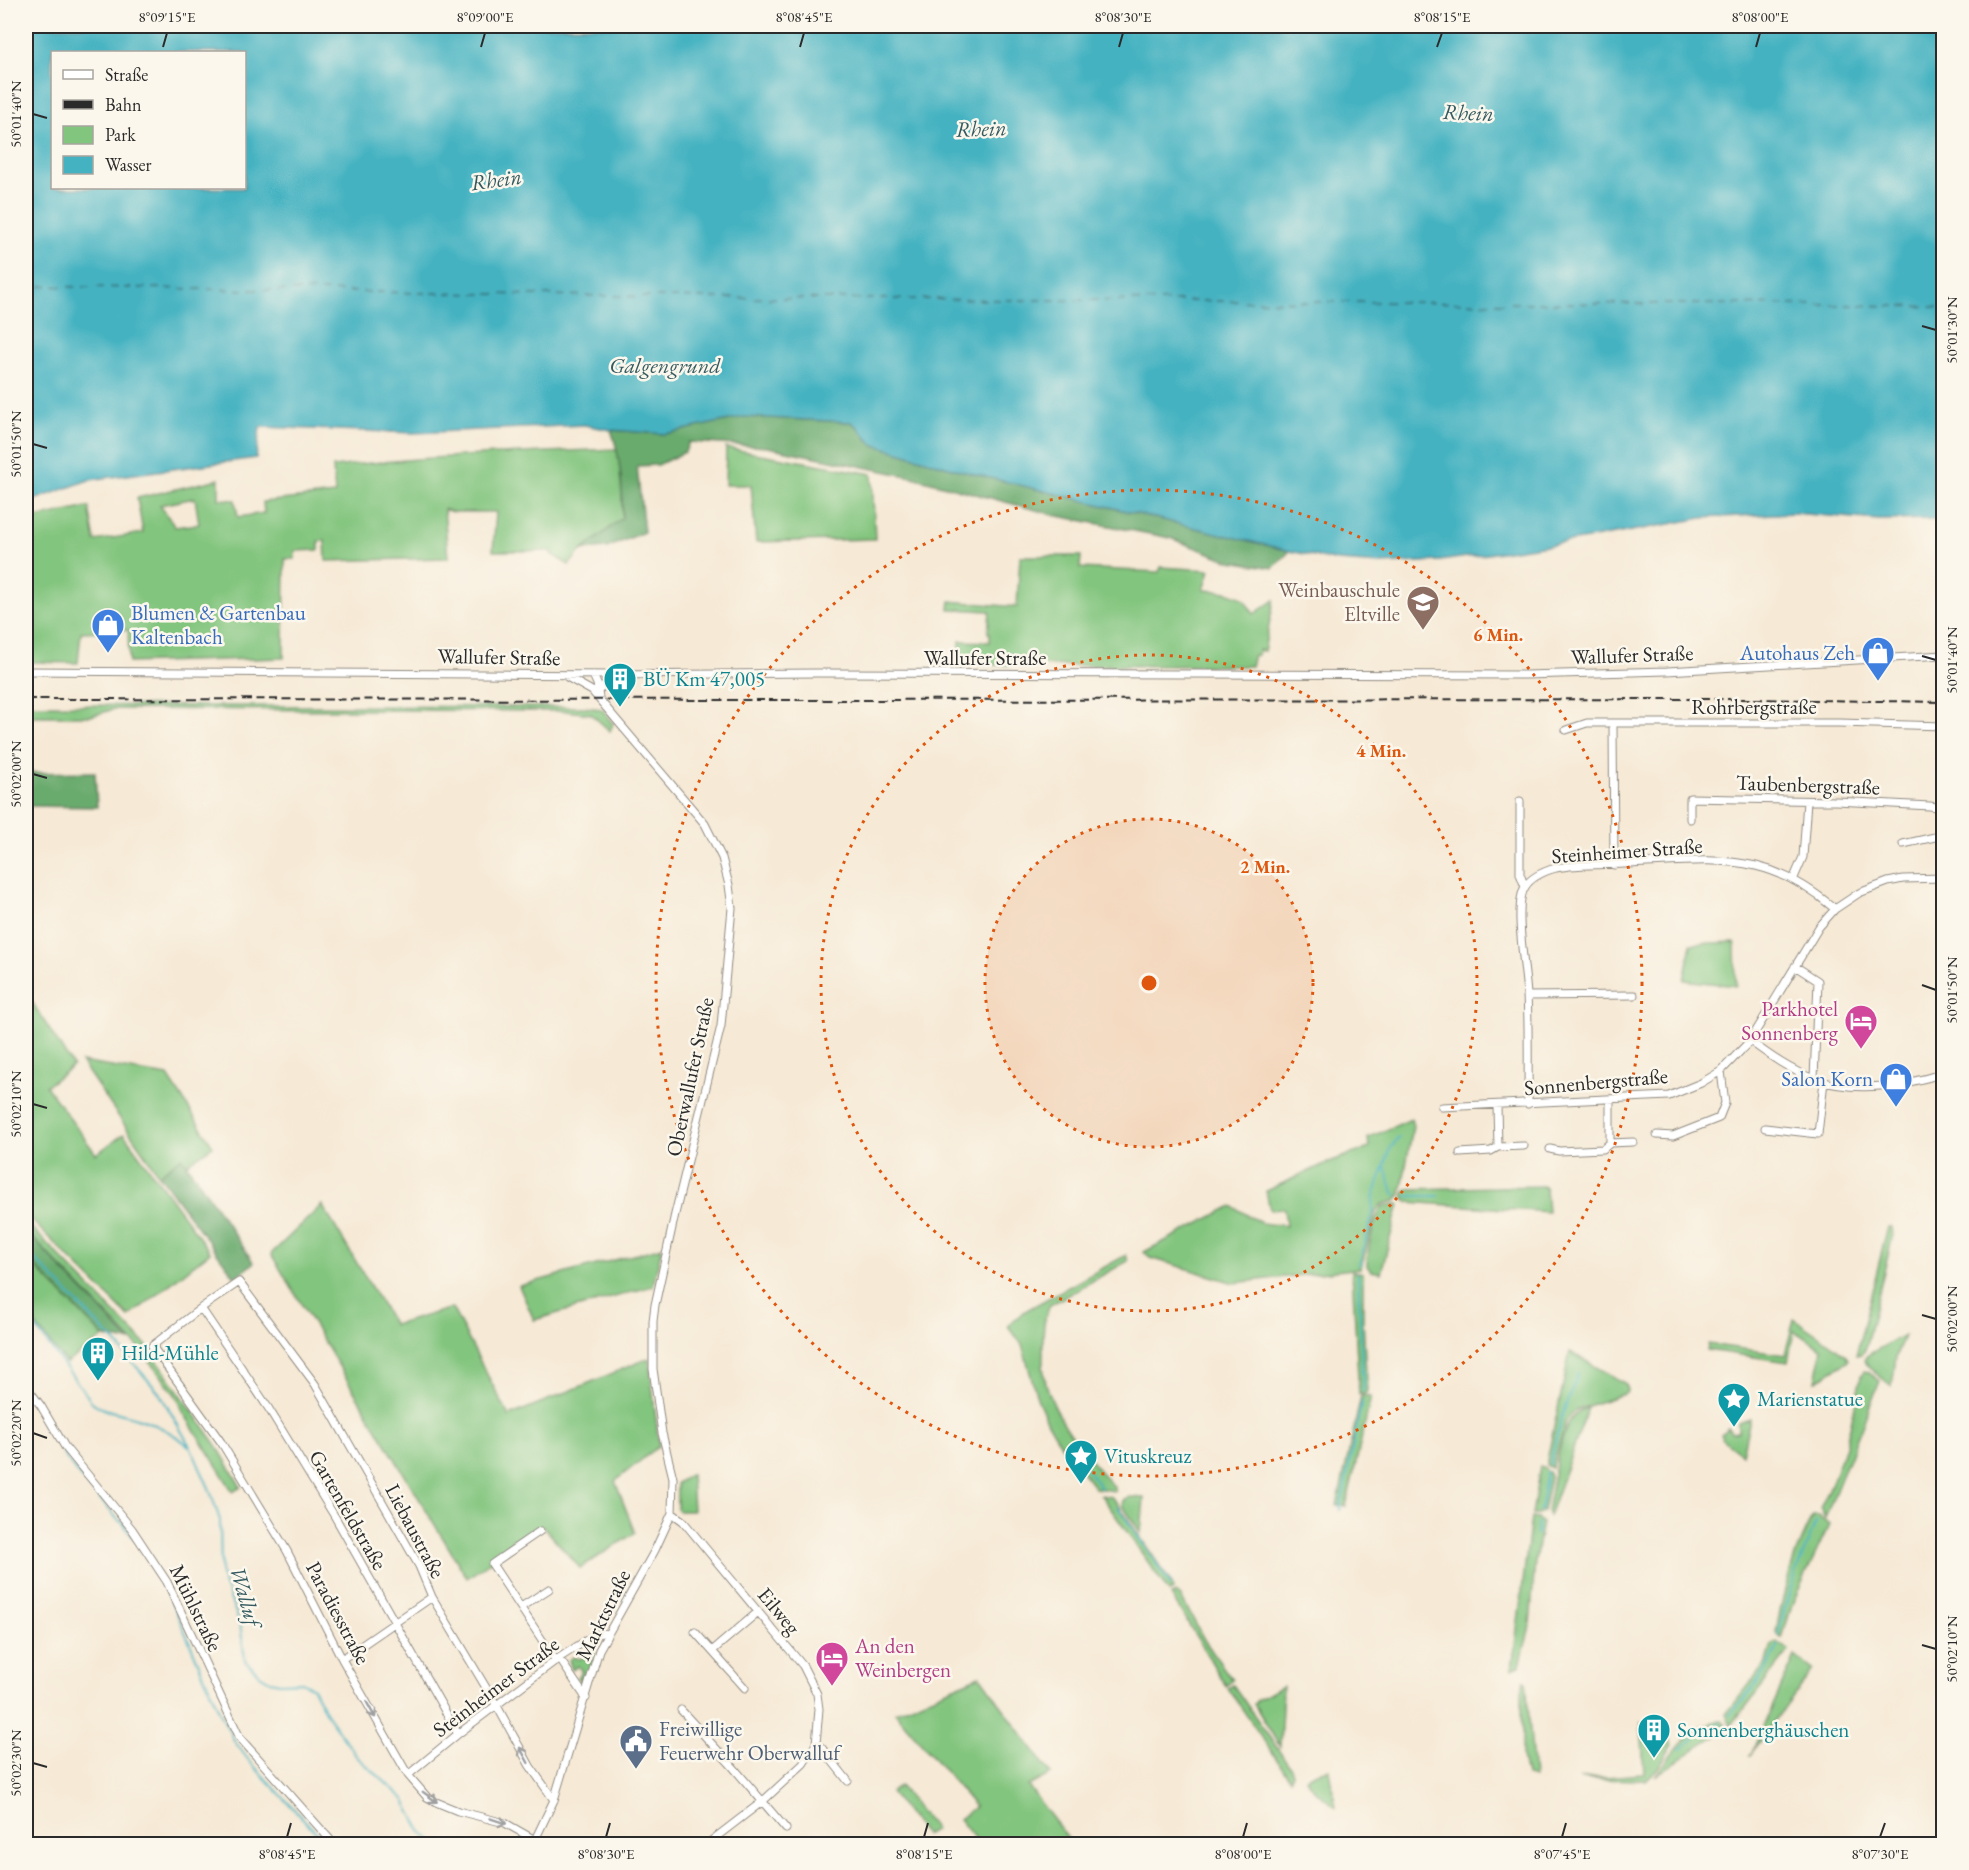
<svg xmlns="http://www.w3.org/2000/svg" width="1969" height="1870" viewBox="0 0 1969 1870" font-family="'EB Garamond',serif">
<rect width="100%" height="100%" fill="#fbf7ec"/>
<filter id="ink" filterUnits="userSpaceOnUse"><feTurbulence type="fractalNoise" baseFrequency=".0167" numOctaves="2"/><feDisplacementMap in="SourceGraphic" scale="12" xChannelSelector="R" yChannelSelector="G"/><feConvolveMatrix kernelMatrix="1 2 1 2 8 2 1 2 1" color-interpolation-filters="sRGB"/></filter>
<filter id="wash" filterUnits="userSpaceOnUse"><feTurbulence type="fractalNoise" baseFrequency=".008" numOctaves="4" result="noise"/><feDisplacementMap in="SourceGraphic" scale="24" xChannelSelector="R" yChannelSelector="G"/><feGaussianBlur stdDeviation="1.35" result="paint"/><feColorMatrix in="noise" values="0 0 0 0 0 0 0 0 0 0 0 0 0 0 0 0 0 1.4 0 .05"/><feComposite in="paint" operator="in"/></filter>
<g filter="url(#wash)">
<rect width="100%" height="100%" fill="#f6e9d5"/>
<path fill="#82c57e" stroke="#567854" stroke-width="1.5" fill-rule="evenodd" d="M726 448 872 474 875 539 756 542 751 485H725Z
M618 449 622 497V518L579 553 569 565 551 554V551H493L496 512H452L444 509 448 558 326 561 325 541H319V550L295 551V559H285L284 658 129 663 128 630 81 632 78 663 26 662V520L89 507 95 541 143 533 137 498 219 479V499L235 500 238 517 264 513 263 502 335 494 333 467C428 456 523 453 618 449ZM195 498 199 524 175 527 160 505Z
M1020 556H1081L1080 568 1159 572 1161 567 1210 570 1204 590 1227 592 1243 598 1254 614 1274 600 1264 651 1259 650 1258 655H1254L1251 666 960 665V641L990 642V633H988L990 611 949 609 950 601 1017 607Z
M26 705 583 707 602 709 613 724 610 731 591 714 566 711 114 709 91 716H26Z
M1735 942 1736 986 1684 980 1691 944Z
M26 993 73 1066 46 1086 96 1154 124 1134 210 1252 129 1317 26 1215Z
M81 1062 168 1076 213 1146 186 1164 182 1157 159 1175Z
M1411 1119 1413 1126 1401 1194 1396 1201 1382 1204 1376 1211 1361 1268 1234 1283 1151 1258 1144 1252 1232 1206 1261 1223 1286 1226 1284 1209 1270 1210 1266 1191 1329 1162 1369 1148 1368 1138Z
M1543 1186 1546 1189 1548 1212 1408 1202 1403 1198 1405 1191 1407 1189Z
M1399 1204 1381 1273 1371 1271 1367 1266C1367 1252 1374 1217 1383 1206Z
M322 1205 394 1325 452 1308 509 1416 649 1358 659 1446 615 1481 635 1533 580 1568 542 1525 467 1578 271 1254Z
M26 1222 146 1345 216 1444 241 1487 233 1492 183 1412 179 1400 145 1354 26 1231Z
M1888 1227H1892L1893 1235 1865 1350 1861 1354 1856 1355Z
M662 1247 653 1286 534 1320 519 1286Z
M1126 1255 1128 1261 1050 1305C1042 1321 1043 1338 1043 1355 1040 1404 1083 1453 1114 1487L1115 1491 1095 1488 1061 1445 1048 1423 1037 1398 1022 1344 1008 1326 1023 1312Z
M26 1257 104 1337 66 1363 26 1313Z
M1352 1271 1363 1273V1320L1367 1391 1365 1394H1359Z
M1794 1319 1845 1354 1848 1359 1847 1362 1816 1381 1822 1348 1794 1331 1788 1362 1707 1350 1708 1344 1785 1355Z
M1904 1335 1896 1357 1892 1386 1868 1367 1865 1360 1869 1354Z
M1570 1352 1626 1384 1628 1390 1626 1393 1574 1411 1566 1421 1552 1468 1546 1465Z
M1864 1371 1868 1372 1880 1381 1825 1518 1820 1508C1842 1466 1853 1421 1861 1375Z
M1361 1396 1371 1397 1346 1506H1337Z
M1588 1408 1549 1516 1547 1511C1551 1492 1560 1431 1572 1418 1576 1412 1582 1410 1588 1408Z
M1750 1419 1742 1454 1722 1439 1721 1434 1728 1428 1731 1433 1738 1432V1423Z
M1540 1466 1550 1473V1478L1543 1511 1537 1515H1532Z
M691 1474 693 1511H679L677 1509V1483Z
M1101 1495 1111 1497 1117 1503 1172 1584 1173 1590 1169 1592Z
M1128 1497 1144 1498 1141 1533 1122 1505 1123 1500Z
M1813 1516H1818L1829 1525 1793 1602 1782 1638 1776 1632C1783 1593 1793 1550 1813 1516Z
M1531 1518 1537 1519 1542 1523 1535 1561 1530 1626 1520 1666 1512 1669Z
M1176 1593 1181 1597 1205 1641 1232 1680 1226 1686 1171 1595Z
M594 1642 597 1645 584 1688 577 1677 582 1672 578 1666 572 1670 569 1660 573 1657 580 1659 592 1650 589 1645Z
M1777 1642 1789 1651 1731 1726 1726 1714 1767 1662 1772 1644Z
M1795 1656 1813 1670 1750 1755H1751Z
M980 1676 1051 1774 1028 1786 1072 1844H979L959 1819 975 1807 895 1712Z
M1524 1680H1526L1534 1778 1526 1776 1522 1757V1691Z
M1233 1685 1291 1768 1293 1774 1290 1779 1228 1688Z
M1283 1686 1280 1747 1254 1704 1258 1699Z
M1722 1721 1728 1727 1655 1776C1673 1754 1690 1723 1722 1721Z
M1641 1722 1671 1740 1673 1744 1658 1768 1646 1780 1579 1779 1644 1774Z
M1329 1769V1770L1336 1807 1316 1792 1306 1779C1310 1772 1322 1771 1329 1769Z
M900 1786 935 1829 925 1835 890 1792Z"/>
<path fill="#69aa6d" stroke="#4a6a4c" stroke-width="1.5" d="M743 417 851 422 858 427 872 444 962 471 1290 551 1273 568 1230 561 1170 538 1058 516 912 477 767 447 689 442 685 452 658 465 637 466 644 532 607 548 583 550 622 518C623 488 621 458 611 430L665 434Z
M95 772 97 807 26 806V773Z
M182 1157 254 1263 235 1277 159 1175Z
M26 1231 130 1341 104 1337 26 1257Z"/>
<path fill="#45b2c1" stroke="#386e76" stroke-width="1.5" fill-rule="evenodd" d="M26 26H1943V519L1879 520 1793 513 1702 518 1588 539 1440 561 1380 564 1338 561 1290 551 962 471 872 444 858 427 851 422 743 417 665 434 611 430 584 425 414 433 260 427 256 458 89 480 26 503ZM52 52H244V188H52Z"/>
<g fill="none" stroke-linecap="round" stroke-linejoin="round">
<path stroke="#45b2c1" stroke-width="2" d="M1385 1167 1392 1189 1396 1195
M1407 1196H1438
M26 1250 116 1343 160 1394 191 1448 209 1488 220 1520 221 1575 240 1623 245 1660 260 1675 270 1681 280 1683 302 1682 313 1688 327 1715 357 1757 404 1799 421 1831 435 1844
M1359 1265 1373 1212V1199L1391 1147 1399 1138
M1358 1274 1363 1391
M26 1315 92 1402C103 1411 113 1411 127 1415 152 1422 169 1430 189 1446
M26 1392 38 1408 59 1443C61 1459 106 1505 118 1520L122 1522 135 1540
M1081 1462 1101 1488
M1550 1464 1561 1418 1578 1374
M1118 1507 1171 1585
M1340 1510 1362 1400
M1540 1511 1547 1473
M1537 1534 1538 1523
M157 1573 179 1618 221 1715 235 1742 250 1762 327 1844
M1779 1634C1786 1594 1801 1559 1816 1522
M1730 1715C1748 1694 1768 1672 1778 1646
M1680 1749 1704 1731 1721 1724"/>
<path stroke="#345a60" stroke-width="1.5" stroke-dasharray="8 6" stroke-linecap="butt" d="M26 286 717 298 1844 305 1944 307"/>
</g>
</g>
<g filter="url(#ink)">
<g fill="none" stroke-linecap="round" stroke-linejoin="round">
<g stroke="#908a80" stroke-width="9">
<path id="minor" d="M26 671 614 675 817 673 1525 675 1667 671 1944 655
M593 675 597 684 599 698
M598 691 614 675
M1613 723 1614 865
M1566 730 1587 723H1839L1944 726
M1520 801V874L1525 887
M1690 819V798L1836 801 1930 806 1942 808 1944 810
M1903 844 1944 835
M1793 880 1803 857 1807 801
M1795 966 1818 981 1814 1079
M1527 996 1634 995
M1750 1041C1770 1056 1790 1070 1814 1079 1855 1093 1904 1086 1944 1073
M1610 1100V1143
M1528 1104C1528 1068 1529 1031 1527 995 1526 971 1513 905 1525 887 1531 877 1545 871 1556 868 1576 864 1603 865 1624 864 1667 863 1714 856 1756 866 1785 873 1812 889 1835 909
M1442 1107 1669 1096 1701 1083 1721 1071 1750 1041 1819 927 1835 909 1859 893 1888 882 1903 879 1944 878
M1765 1128 1818 1134 1824 1081
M1657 1135 1673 1136 1719 1118 1725 1103 1721 1071
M1498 1147 1524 1146
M1550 1149 1559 1151 1603 1149 1610 1143 1633 1142
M1460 1153 1491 1151 1498 1147 1497 1106
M201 1308 269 1409 335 1517 458 1734
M26 1386 41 1406 65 1447 132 1529 167 1582 240 1738 334 1844
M672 1513 683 1521 803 1666 817 1694 819 1709 816 1744 803 1764 763 1801 707 1844
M540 1531 492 1564 556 1661
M521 1607 549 1589
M695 1632 745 1688
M712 1651 758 1612
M559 1658 586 1698
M342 1659 432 1597
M681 1710 733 1767 786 1829
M816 1744 821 1747 848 1781
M408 1775 458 1734 559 1658 593 1636 601 1633 608 1634
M533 1844 554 1800 599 1650 655 1550 672 1513 673 1478 662 1433 653 1369V1321L655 1305 675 1214 721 1026 732 908 729 885 722 858 705 824 592 691 567 677
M542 1844 505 1823 458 1811 436 1802 427 1797 408 1775 342 1659 287 1551 221 1442 152 1346 201 1308 239 1282 315 1384 419 1566 432 1597 497 1706 530 1766 554 1800"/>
</g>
<use href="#minor" stroke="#fff" stroke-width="7"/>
<path stroke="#2b2b2b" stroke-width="2" stroke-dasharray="9 4.5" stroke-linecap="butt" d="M26 699 778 700 1748 699 1944 702"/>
</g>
<defs><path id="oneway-shaft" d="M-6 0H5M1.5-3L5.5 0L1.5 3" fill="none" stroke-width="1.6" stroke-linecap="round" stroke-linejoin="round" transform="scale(1.5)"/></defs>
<g stroke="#a0a0a0">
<use href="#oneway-shaft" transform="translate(371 1710) rotate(61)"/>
<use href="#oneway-shaft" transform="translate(524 1755) rotate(-119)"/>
<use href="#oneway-shaft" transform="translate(430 1797) rotate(36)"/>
<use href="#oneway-shaft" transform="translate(498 1821) rotate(18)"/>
</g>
</g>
<path fill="none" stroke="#2b2b2b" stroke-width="2" d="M163 47 167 33M481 47 485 33M800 47 804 33M1119 47 1123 33M1437 47 1442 33M1756 47 1760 33M33 114 47 118M1922 326 1936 330M33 444 47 448M1922 656 1936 660M33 774 47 778M1922 985 1936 990M33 1104 47 1108M1922 1315 1936 1319M33 1433 47 1438M1922 1645 1936 1649M33 1763 47 1767M287 1837 291 1823M606 1837 610 1823M924 1837 928 1823M1243 1837 1247 1823M1562 1837 1566 1823M1880 1837 1885 1823"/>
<circle cx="1149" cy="983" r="164" fill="#df570e" fill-opacity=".12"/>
<g fill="none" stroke="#df570e" stroke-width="3" stroke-dasharray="3 6">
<circle cx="1149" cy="983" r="164"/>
<circle cx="1149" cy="983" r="328"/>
<circle cx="1149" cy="983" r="493"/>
</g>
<defs>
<g id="school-pin" transform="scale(1.725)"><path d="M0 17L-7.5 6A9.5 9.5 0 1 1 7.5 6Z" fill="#8d6e63" stroke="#fbf7ec"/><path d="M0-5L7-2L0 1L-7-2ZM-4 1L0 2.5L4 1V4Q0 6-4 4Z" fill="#fff"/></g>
<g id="shop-pin" transform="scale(1.725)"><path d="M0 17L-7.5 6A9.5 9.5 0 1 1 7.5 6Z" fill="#3f7fe0" stroke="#fbf7ec"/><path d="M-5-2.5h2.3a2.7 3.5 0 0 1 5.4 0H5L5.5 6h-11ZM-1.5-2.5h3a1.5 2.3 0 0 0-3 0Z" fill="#fff"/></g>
<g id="building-pin" transform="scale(1.725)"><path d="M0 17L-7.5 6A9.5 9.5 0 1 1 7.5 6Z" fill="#0f9aa8" stroke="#fbf7ec"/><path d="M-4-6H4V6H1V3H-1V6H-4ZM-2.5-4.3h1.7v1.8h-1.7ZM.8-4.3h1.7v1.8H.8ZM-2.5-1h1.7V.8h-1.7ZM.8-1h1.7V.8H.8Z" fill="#fff"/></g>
<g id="hotel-pin" transform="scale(1.725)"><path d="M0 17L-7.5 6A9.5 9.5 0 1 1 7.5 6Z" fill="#d1479c" stroke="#fbf7ec"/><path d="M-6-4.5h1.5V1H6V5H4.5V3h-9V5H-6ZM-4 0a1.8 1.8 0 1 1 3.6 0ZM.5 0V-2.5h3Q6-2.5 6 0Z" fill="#fff"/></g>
<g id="sight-pin" transform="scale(1.725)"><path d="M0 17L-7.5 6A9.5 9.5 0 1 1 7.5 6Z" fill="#0f9aa8" stroke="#fbf7ec"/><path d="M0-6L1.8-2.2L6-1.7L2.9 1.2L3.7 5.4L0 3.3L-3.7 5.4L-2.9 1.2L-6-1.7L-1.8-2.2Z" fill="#fff"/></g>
<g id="civic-pin" transform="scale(1.725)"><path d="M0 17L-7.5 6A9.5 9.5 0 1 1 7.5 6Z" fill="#5c6f8a" stroke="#fbf7ec"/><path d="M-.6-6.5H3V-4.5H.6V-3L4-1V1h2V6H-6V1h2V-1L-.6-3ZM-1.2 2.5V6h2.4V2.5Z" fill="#fff"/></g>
</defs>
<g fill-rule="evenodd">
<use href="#school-pin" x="1423" y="602"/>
<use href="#shop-pin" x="108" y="625"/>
<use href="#shop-pin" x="1878" y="653"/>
<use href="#building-pin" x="620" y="679"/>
<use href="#hotel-pin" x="1861" y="1021"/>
<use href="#shop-pin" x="1896" y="1079"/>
<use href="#building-pin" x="98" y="1353"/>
<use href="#sight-pin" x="1734" y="1399"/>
<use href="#sight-pin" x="1081" y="1456"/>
<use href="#hotel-pin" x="832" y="1658"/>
<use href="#building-pin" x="1654" y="1730"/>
<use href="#civic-pin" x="636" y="1741"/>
</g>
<g text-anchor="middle" stroke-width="5" stroke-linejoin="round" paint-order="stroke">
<g font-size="21" fill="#785e54" stroke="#fbf7ec" text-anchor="end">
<text x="1400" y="597">Weinbauschule<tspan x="1400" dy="24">Eltville</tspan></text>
</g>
<g font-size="21" fill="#366cbe" stroke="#fbf7ec" text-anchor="end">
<text x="131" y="620" text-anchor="start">Blumen &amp; Gartenbau<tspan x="131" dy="24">Kaltenbach</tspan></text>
<text x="1855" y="660">Autohaus Zeh</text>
<text x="1873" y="1086">Salon Korn</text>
</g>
<g font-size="21" fill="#2b2b2b" stroke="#fbf7ec">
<text transform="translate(1632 655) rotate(-2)" y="7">Wallufer Straße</text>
<text transform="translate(499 657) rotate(1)" y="7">Wallufer Straße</text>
<text x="985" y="665">Wallufer Straße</text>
<text x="1754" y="714">Rohrbergstraße</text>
<text transform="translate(1808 785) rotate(2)" y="7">Taubenbergstraße</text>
<text transform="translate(1627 851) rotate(-4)" y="7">Steinheimer Straße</text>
<text transform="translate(690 1077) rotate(-78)" y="7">Oberwallufer Straße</text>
<text transform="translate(1596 1082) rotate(-5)" y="7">Sonnenbergstraße</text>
<text transform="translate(348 1510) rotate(60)" y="7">Gartenfeldstraße</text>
<text transform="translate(415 1531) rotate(62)" y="7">Liebaustraße</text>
<text transform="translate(196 1608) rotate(64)" y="7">Mühlstraße</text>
<text transform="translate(779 1611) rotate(50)" y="7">Eilweg</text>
<text transform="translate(338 1613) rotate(62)" y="7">Paradiesstraße</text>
<text transform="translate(603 1615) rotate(-64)" y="7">Marktstraße</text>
<text transform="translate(496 1687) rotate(-37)" y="7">Steinheimer Straße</text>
</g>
<g font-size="21" fill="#0d838f" stroke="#fbf7ec" text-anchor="start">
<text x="643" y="686">BÜ Km 47,005</text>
<text x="121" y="1360">Hild-Mühle</text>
<text x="1757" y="1406">Marienstatue</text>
<text x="1104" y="1463">Vituskreuz</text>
<text x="1677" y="1737">Sonnenberghäuschen</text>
</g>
<g font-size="21" fill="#b23c85" stroke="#fbf7ec" text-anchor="end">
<text x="1838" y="1016">Parkhotel<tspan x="1838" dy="24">Sonnenberg</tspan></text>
<text x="855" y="1653" text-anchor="start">An den<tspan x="855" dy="24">Weinbergen</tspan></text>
</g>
<g font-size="21" fill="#4e5e75" stroke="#fbf7ec" text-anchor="start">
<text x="659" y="1736">Freiwillige<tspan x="659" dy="24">Feuerwehr Oberwalluf</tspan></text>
</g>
<g font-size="22" font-style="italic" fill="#345a60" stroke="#fbf7ec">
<text transform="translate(1468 112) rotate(2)" y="8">Rhein</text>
<text transform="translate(981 128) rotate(-2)" y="8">Rhein</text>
<text transform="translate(496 179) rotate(-8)" y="8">Rhein</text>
<text x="665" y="373">Galgengrund</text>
<text transform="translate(246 1596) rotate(74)" y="8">Walluf</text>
</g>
</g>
<circle cx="1149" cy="983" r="9" fill="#df570e" stroke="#fbf7ec" stroke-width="3"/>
<g font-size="18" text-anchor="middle" font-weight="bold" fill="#df570e" stroke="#fbf7ec" stroke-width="5" stroke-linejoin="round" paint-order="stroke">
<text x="1498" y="641">6 Min.</text>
<text x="1381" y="757">4 Min.</text>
<text x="1265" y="873">2 Min.</text>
</g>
<rect width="1969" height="1870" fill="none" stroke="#fbf7ec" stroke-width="66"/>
<rect x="51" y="51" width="195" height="138" fill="#fbf7ec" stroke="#a8a59f" stroke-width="1.5"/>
<rect x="63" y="70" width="30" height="9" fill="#ffffff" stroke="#a8a59f" stroke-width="1.5"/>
<text x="105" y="81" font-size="18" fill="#2b2b2b">Straße</text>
<rect x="63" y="100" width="30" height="9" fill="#2b2b2b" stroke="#a8a59f" stroke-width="1.5"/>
<text x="105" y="111" font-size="18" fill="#2b2b2b">Bahn</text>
<rect x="63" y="126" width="30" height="18" fill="#82c57e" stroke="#a8a59f" stroke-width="1.5"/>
<text x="105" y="141" font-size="18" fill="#2b2b2b">Park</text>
<rect x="63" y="156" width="30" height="18" fill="#45b2c1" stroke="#a8a59f" stroke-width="1.5"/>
<text x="105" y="171" font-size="18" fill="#2b2b2b">Wasser</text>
<rect x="33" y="33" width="1903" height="1804" fill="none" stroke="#2b2b2b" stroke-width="2"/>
<g font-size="15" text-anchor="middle" fill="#2b2b2b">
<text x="167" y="22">8°09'15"E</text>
<text x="485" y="22">8°09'00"E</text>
<text x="804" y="22">8°08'45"E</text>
<text x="1123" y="22">8°08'30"E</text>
<text x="1442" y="22">8°08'15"E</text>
<text x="1760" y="22">8°08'00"E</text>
<text transform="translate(16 114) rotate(-90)" y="5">50°01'40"N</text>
<text transform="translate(1952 330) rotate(-90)" y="5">50°01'30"N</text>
<text transform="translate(16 444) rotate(-90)" y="5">50°01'50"N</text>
<text transform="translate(1952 660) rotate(-90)" y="5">50°01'40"N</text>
<text transform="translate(16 774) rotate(-90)" y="5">50°02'00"N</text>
<text transform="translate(1952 990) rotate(-90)" y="5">50°01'50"N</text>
<text transform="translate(16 1104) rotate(-90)" y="5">50°02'10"N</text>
<text transform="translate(1952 1319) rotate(-90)" y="5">50°02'00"N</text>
<text transform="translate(16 1433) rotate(-90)" y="5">50°02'20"N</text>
<text transform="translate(1952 1649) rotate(-90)" y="5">50°02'10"N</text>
<text transform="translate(16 1763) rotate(-90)" y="5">50°02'30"N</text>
<text x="287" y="1859">8°08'45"E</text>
<text x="606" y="1859">8°08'30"E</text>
<text x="924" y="1859">8°08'15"E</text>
<text x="1243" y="1859">8°08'00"E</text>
<text x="1562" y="1859">8°07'45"E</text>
<text x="1880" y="1859">8°07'30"E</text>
</g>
</svg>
